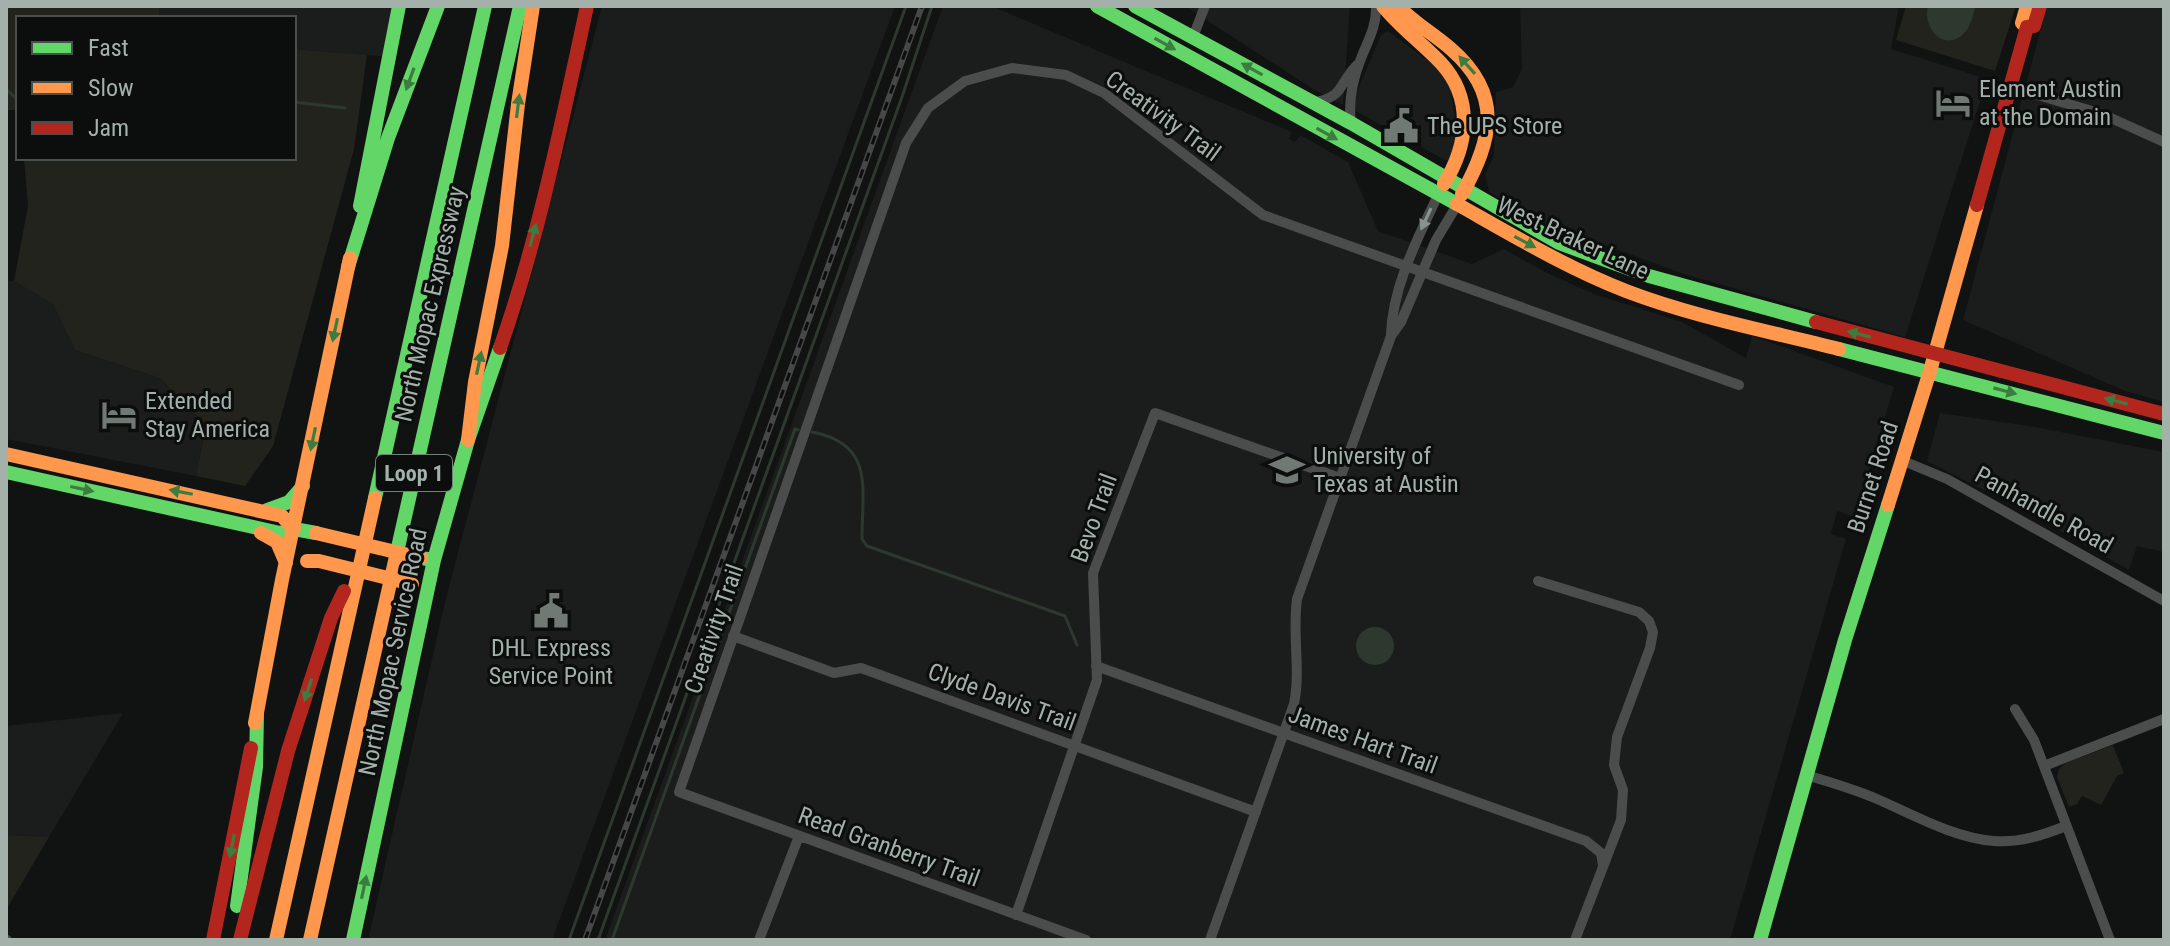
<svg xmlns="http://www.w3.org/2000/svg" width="2170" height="946" viewBox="0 0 2170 946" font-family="'Roboto Condensed',sans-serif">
<rect width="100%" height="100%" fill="#111212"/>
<path fill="#1b1d1d" d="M160 6H399L390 57 294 49V18H159Z
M602 6H895L552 940H368L445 602Z
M943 6H991L1292 132 1289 139 1295 142 1300 135 1348 162 1378 231 1472 264 1504 249 1547 273 1594 294 1682 322 1746 358 1752 336 1894 387 1855 517 1837 511 1831 534 1846 539 1730 940H605Z
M1185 6H1350L1343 105 1313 89Z
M1520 6H1899L1891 49 1987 79 1905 337 1684 274 1542 222 1489 192 1485 174 1494 156 1496 92 1513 87 1522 69Z
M2047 6H2164V402L2125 391 1963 320Z
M1388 31 1442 71 1451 90 1456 128 1452 152 1447 161 1350 108 1381 35Z
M6 280 14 281 53 304 75 350 160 378 206 425 196 476 6 439Z
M1940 413 2035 427 2164 452V552L2137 546 2129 570 2025 511 1927 461Z
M123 713 49 837 6 835V726Z"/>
<path fill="#23231e" d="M6 6H160L159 18H18V110H6Z
M1906 6H2016L1995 71 1896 40Z
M294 49 367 55 354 149 273 446 245 486 196 476 206 425 160 378 75 350 53 304 14 281 28 206 24 158H294Z
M2113 745 2124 773 2117 776 2101 805 2082 796 2077 804 2069 807 2057 777 2059 769 2066 763Z
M6 835 49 837 6 910Z"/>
<path fill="#2d392f" d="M1928 6H1976C1973 13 1971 25 1966 31 1947 54 1922 31 1928 6Z
M1356 646a19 19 0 1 1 38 0a19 19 0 1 1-38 0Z"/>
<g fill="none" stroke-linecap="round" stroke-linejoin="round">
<path stroke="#2d392f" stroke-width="3" d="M6 89 18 100
M294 102 345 108
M812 432C875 444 862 488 862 539L867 546 1065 616 1077 645
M569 940 906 6
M598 940 902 97 932 6
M612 940 795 429 798 430"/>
<path stroke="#4a4d4c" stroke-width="10" d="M1193 37 1205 6
M2011 87 2102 114 2164 142
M1312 103C1346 96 1336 87 1357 65
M1351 123C1348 101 1352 82 1360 61 1367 42 1377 27 1376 6
M1391 334C1393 285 1418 238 1438 195
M1901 460 1947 479 2164 601
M1538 581 1639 612 1649 621 1653 632 1650 648 1617 737 1614 765 1623 790 1621 820 1575 940
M733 636 834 673 861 668 1256 812
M1096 666 1586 841 1601 853 1603 865
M2015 709 2034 740 2110 940
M2044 766 2164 719
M1806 775C1830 782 1854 789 1877 799 1914 815 1954 838 1994 841 2020 843 2043 835 2066 826
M1016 915 1097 680 1093 573 1155 413 1340 478
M6 940H7
M759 940 799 836
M1086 940 679 792 906 143 928 108 965 81 1012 68 1066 75 1104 93 1263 215 1739 385
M1210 940 1294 704C1301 669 1292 635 1297 599L1391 336 1401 322 1436 240 1457 205"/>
<path stroke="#63d668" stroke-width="14" d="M1097 6 1457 204
M1135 6 1351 123 1559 243 1649 276 1816 322
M360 206 399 6
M348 267 388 138 438 6
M1839 349 2164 433
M6 472 280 533 294 529 316 533
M375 498 485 6
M267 510 289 502 303 486
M397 552 520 6
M421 558 434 560
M237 906 256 767 257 714
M353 940 434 560 468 440 500 348
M1760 940 1845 640 1888 505"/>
<path stroke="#ff974d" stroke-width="14" d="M1383 6C1400 27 1422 43 1441 63 1474 99 1468 145 1444 184
M1398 6C1414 23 1434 34 1451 49 1504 95 1492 140 1462 194
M2027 6 2022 23 2027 27
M1457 204C1512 235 1567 268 1626 291 1694 317 1768 331 1839 349
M468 440 475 382 502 246 518 104 533 6
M6 454 282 516 294 529
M1888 505 1930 371 1977 205
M261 533 277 542 286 563
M255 723 282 580 350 258
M276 940 375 498
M310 940 397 552"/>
<path stroke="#b3261e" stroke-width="14" d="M1977 205 2027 27 2034 26 2040 6
M1816 322 2164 414
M500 348C539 237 562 121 587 6
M213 940 251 748
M240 940 288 751 331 618 344 591"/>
<g stroke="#464847" stroke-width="6">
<path id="rail" d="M585 940 922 6"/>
</g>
<use href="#rail" stroke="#0c0d0d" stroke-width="3" stroke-dasharray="9" stroke-linecap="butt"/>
<path stroke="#ff974d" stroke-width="14" d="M316 533 421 558
M307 561H319L412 584"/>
</g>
<defs><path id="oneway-solid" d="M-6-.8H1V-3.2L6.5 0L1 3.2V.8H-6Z" transform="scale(2)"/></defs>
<g fill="#3c7c3f">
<use href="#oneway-solid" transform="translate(1165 44) rotate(29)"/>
<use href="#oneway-solid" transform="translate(1467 65) rotate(-132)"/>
<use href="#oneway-solid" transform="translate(1252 69) rotate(-151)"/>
<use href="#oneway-solid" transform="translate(410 79) rotate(110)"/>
<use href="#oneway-solid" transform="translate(518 106) rotate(-83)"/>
<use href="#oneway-solid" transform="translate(1327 134) rotate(29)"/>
<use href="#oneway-solid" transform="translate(533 235) rotate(-75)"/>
<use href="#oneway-solid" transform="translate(1525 242) rotate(28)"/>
<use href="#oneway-solid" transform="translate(335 330) rotate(102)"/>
<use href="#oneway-solid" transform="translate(1859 334) rotate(-165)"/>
<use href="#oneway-solid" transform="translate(479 363) rotate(-78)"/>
<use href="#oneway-solid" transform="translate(2005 391) rotate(15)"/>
<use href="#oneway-solid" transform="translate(2116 401) rotate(-165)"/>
<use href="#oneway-solid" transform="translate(313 439) rotate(102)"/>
<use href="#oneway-solid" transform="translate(82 489) rotate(12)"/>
<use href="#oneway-solid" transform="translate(181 492) rotate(-169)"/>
<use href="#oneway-solid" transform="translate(308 690) rotate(108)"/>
<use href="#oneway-solid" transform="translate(232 846) rotate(101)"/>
<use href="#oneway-solid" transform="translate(364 887) rotate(-78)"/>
</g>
<use fill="#89938e" href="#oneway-solid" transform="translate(1426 219) rotate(115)"/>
<defs>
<g id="hotel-bare" transform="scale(2.76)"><path d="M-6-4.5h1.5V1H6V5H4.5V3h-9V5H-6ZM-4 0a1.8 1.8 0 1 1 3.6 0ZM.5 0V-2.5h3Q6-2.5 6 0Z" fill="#717975" stroke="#0c0d0d" stroke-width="2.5" paint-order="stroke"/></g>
<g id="civic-bare" transform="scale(2.76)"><path d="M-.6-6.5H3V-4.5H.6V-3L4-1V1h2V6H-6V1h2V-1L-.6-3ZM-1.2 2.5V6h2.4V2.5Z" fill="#717975" stroke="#0c0d0d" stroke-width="2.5" paint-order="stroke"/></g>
<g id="university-bare" transform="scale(2.76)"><path d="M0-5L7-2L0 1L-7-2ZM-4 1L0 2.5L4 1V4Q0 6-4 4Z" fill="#717975" stroke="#0c0d0d" stroke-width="2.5" paint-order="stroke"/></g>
</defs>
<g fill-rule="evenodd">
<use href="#hotel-bare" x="1953" y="103"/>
<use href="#civic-bare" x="1401" y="126"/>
<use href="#hotel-bare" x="119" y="415"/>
<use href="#university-bare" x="1287" y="470"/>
<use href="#civic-bare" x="551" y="611"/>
</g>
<g text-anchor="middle" stroke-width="6" stroke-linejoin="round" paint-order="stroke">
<rect fill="#0c0d0d" stroke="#76807b" stroke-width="2" x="376" y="455" width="76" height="36" rx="6"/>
<g font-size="22" font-weight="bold" fill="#a4b1aa">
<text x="414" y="481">Loop 1</text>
</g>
<g font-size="24" fill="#a4b1aa" stroke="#0c0d0d" text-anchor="start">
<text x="1979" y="97">Element Austin<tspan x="1979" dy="28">at the Domain</tspan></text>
<text x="1427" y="134">The UPS Store</text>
<text x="145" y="409">Extended<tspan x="145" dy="28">Stay America</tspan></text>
<text x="1313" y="464">University of<tspan x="1313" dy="28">Texas at Austin</tspan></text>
<text x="551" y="656" text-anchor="middle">DHL Express<tspan x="551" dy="28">Service Point</tspan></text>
</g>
<g font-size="24" fill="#a4b1aa" stroke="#0c0d0d">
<text transform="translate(1163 116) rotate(36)" y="8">Creativity Trail</text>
<text transform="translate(1573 238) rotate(25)" y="8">West Braker Lane</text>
<text transform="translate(430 304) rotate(-77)" y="8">North Mopac Expressway</text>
<text transform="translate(1873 477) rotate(-72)" y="8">Burnet Road</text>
<text transform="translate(2044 510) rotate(29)" y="8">Panhandle Road</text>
<text transform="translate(1094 518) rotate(-70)" y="8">Bevo Trail</text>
<text transform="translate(714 629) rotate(-71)" y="8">Creativity Trail</text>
<text transform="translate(393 652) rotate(-78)" y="8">North Mopac Service Road</text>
<text transform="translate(1002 697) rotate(20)" y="8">Clyde Davis Trail</text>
<text transform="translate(1363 740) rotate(20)" y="8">James Hart Trail</text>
<text transform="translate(889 847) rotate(20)" y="8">Read Granberry Trail</text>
</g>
</g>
<rect width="2170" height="946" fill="none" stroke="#a4b1aa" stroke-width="16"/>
<rect x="16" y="16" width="280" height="144" fill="#0c0d0d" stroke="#494f4c" stroke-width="2"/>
<rect x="32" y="42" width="40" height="12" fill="#63d668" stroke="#494f4c" stroke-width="2"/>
<text x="88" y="56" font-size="24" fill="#a4b1aa">Fast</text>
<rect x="32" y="82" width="40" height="12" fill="#ff974d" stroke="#494f4c" stroke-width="2"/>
<text x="88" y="96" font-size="24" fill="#a4b1aa">Slow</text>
<rect x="32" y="122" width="40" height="12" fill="#b3261e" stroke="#494f4c" stroke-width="2"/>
<text x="88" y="136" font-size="24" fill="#a4b1aa">Jam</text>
</svg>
